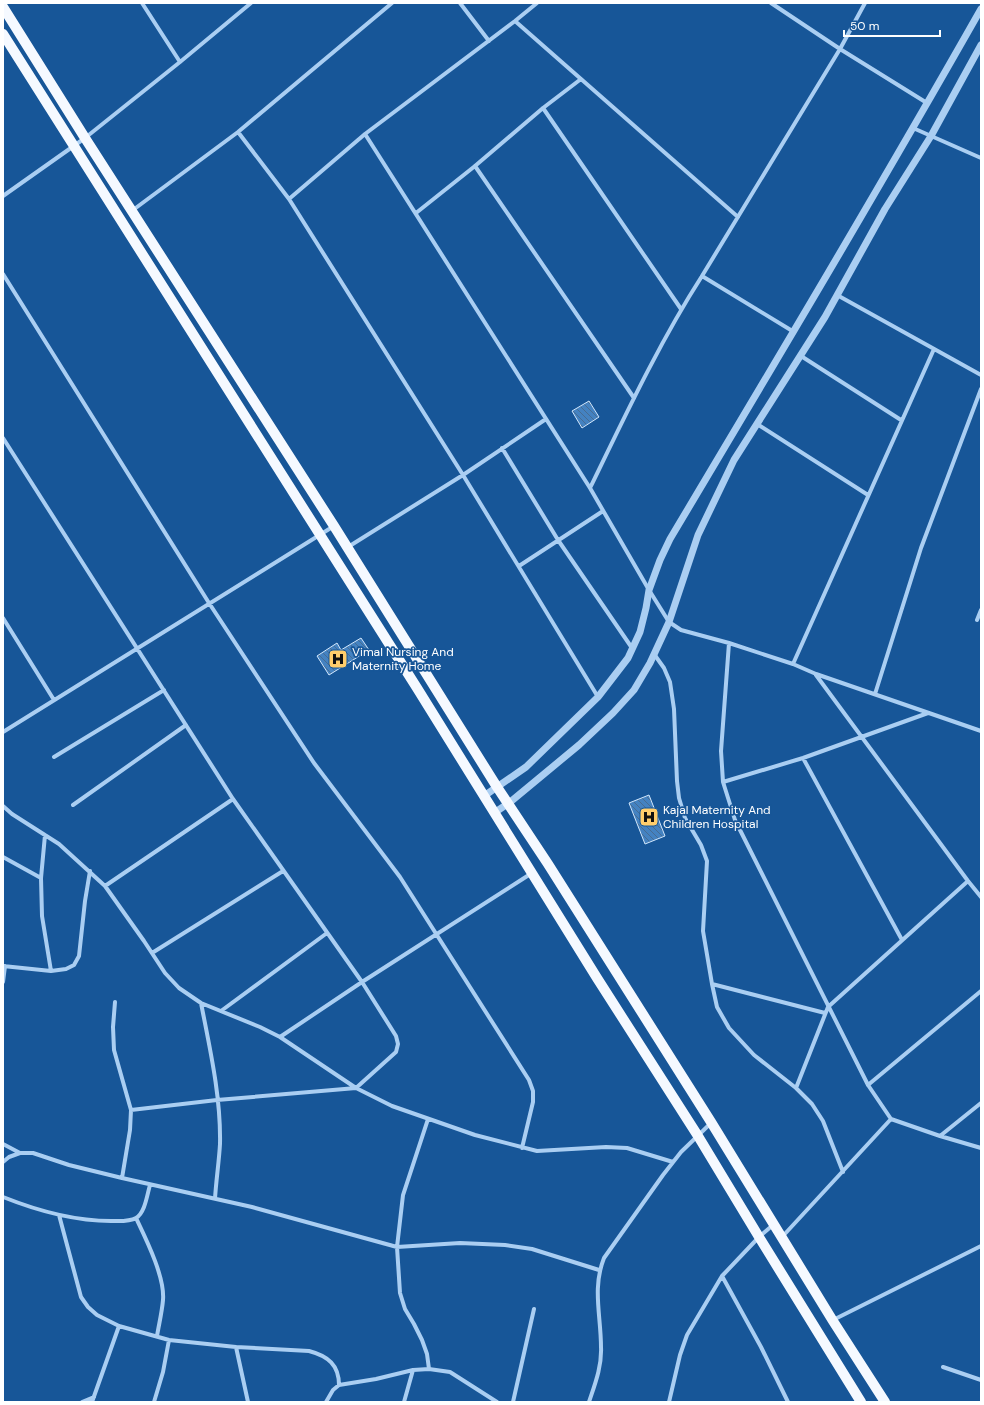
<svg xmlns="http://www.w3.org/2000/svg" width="984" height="1405" viewBox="0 0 984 1405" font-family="'DM Sans',sans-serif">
<defs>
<pattern id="building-back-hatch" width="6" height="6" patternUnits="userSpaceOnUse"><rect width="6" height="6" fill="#4482c1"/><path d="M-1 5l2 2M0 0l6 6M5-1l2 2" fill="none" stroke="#476c92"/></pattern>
</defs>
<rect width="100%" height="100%" fill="#175698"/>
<path fill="url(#building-back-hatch)" stroke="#d2e7fc" d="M589 401 599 417 582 428 572 411Z
M361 638 369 650 329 675 317 656 337 643 341 650Z
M649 795 665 836 645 844 629 803Z"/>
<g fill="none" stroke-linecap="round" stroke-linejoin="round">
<path stroke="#aacef2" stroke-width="4" d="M142 3 180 62
M460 3 489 41
M771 3 840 49 927 103
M515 21 738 217
M543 108 681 309
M913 128 981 158
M238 132 289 199 463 475 598 697
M365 134 590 488 649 590 669 622 681 630 729 643 793 664 816 674 981 731
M475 166 634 398
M3 196 85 138 180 62 251 3
M289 199 365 134 515 21 537 3
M133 210 238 132 392 3
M416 213 475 166 543 108 581 79
M3 274 209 603 314 763 400 877 529 1080 533 1091V1102L522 1148
M702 276 794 332
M837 295 981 375
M801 356 901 420
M757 424 868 495
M3 438 233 799 362 982 396 1036 398 1044 396 1052 356 1088 217 1100 131 1110
M502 448 558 540 632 648
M590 488C625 416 659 343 702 276L840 49 865 3
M348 547 463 475 546 419
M519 566 603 511
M3 618 54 700
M977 620 981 610
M729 643 721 751 723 782 735 820 868 1085
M654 654 664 668 670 682 674 709 677 781 679 798 685 818 701 845 707 861 703 931 712 984 717 1007 729 1028 754 1055 796 1088 812 1104 823 1121 843 1172
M793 664 934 349
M816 675 968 881 981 897
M875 694 921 548 981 389
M3 732 334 526
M54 757 164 690
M803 758 902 940
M723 782 803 758 928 713
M73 805 186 725
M3 806 12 814 59 844 105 886 144 941 165 973 179 988 201 1003 260 1027 280 1037 356 1088 392 1106 475 1135 537 1151 606 1147 627 1148 673 1162
M45 835 41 878 42 916 51 971
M3 857 41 878
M105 886 233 799
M152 953 283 871
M3 966 51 971 66 969 74 965 79 956 85 901 90 871
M3 982 5 966
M712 984 825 1013
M115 1002 113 1027 114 1050 131 1110 130 1130 122 1178
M201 1003C210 1049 221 1097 220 1144 219 1162 216 1181 215 1199
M221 1011 327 933
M280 1037 362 982 532 873
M796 1088 828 1007 968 881
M428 1119 403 1195 397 1247 400 1293 405 1309 414 1324 422 1340 427 1354 429 1369
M891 1119 940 1136 981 1103
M940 1136 981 1148
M3 1144 20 1153
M3 1162 9 1157 20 1153H33L69 1165 122 1178 252 1207 397 1247 460 1243 505 1245 532 1249 599 1270
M3 1197C38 1211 74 1221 111 1221 119 1221 129 1222 136 1218 145 1213 147 1195 150 1185
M59 1215 81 1297 88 1307 97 1315 119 1326 169 1340 236 1347 309 1351C328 1356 339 1365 339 1385
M136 1218C146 1239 165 1277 163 1300 162 1312 159 1324 157 1336
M782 1237 891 1119 868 1085 981 991
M722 1276 761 1347 788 1402
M833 1320 981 1246
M236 1347 248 1402
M943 1367 981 1380
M82 1402 94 1397
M92 1402 119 1326
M154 1402 163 1372 169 1340
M326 1402 333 1390 339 1385 376 1379 413 1370 429 1369 450 1372 497 1402
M404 1402 413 1370
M513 1402 534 1309
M589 1402C595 1384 602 1366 601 1347 601 1316 592 1288 604 1258L663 1175 681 1152 711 1123
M669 1402 680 1355 687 1335 722 1276 759 1237 773 1225"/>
<path stroke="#aacef2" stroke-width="7" d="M484 796 526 767 598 697 628 658 640 632 646 608 649 590 660 560 670 539C775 363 880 187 981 9
M494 813 509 803 579 745 613 713 634 690 650 663 669 622 698 535 734 460 825 317 885 209 931 136 981 45"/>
<path stroke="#f5f9ff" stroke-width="10" d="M3 7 85 138 334 526 497 787 548 864 711 1122 833 1321 885 1402
M3 34 417 688 597 978 698 1136 759 1237 861 1402"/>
</g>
<defs>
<g id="hospital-square" transform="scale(1)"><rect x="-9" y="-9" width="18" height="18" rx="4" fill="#ffcd6b" stroke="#175698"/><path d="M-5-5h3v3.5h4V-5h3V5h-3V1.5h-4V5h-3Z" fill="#111"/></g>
</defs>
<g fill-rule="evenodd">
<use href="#hospital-square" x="338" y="659"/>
<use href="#hospital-square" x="649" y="817"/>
</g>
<g text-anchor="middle" stroke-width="3.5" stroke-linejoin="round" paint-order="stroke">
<g font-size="12" fill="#fff" stroke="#175698" text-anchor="start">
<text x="352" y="656">Vimal Nursing And<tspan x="352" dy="14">Maternity Home</tspan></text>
<text x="663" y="814">Kajal Maternity And<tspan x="663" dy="14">Children Hospital</tspan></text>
</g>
</g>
<rect width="984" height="1405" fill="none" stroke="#ffffff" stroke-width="8"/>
<path d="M844 30v6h96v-6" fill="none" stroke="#ffffff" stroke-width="2"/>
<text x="850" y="30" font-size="12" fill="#ffffff" stroke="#175698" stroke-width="3" paint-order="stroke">50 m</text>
</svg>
